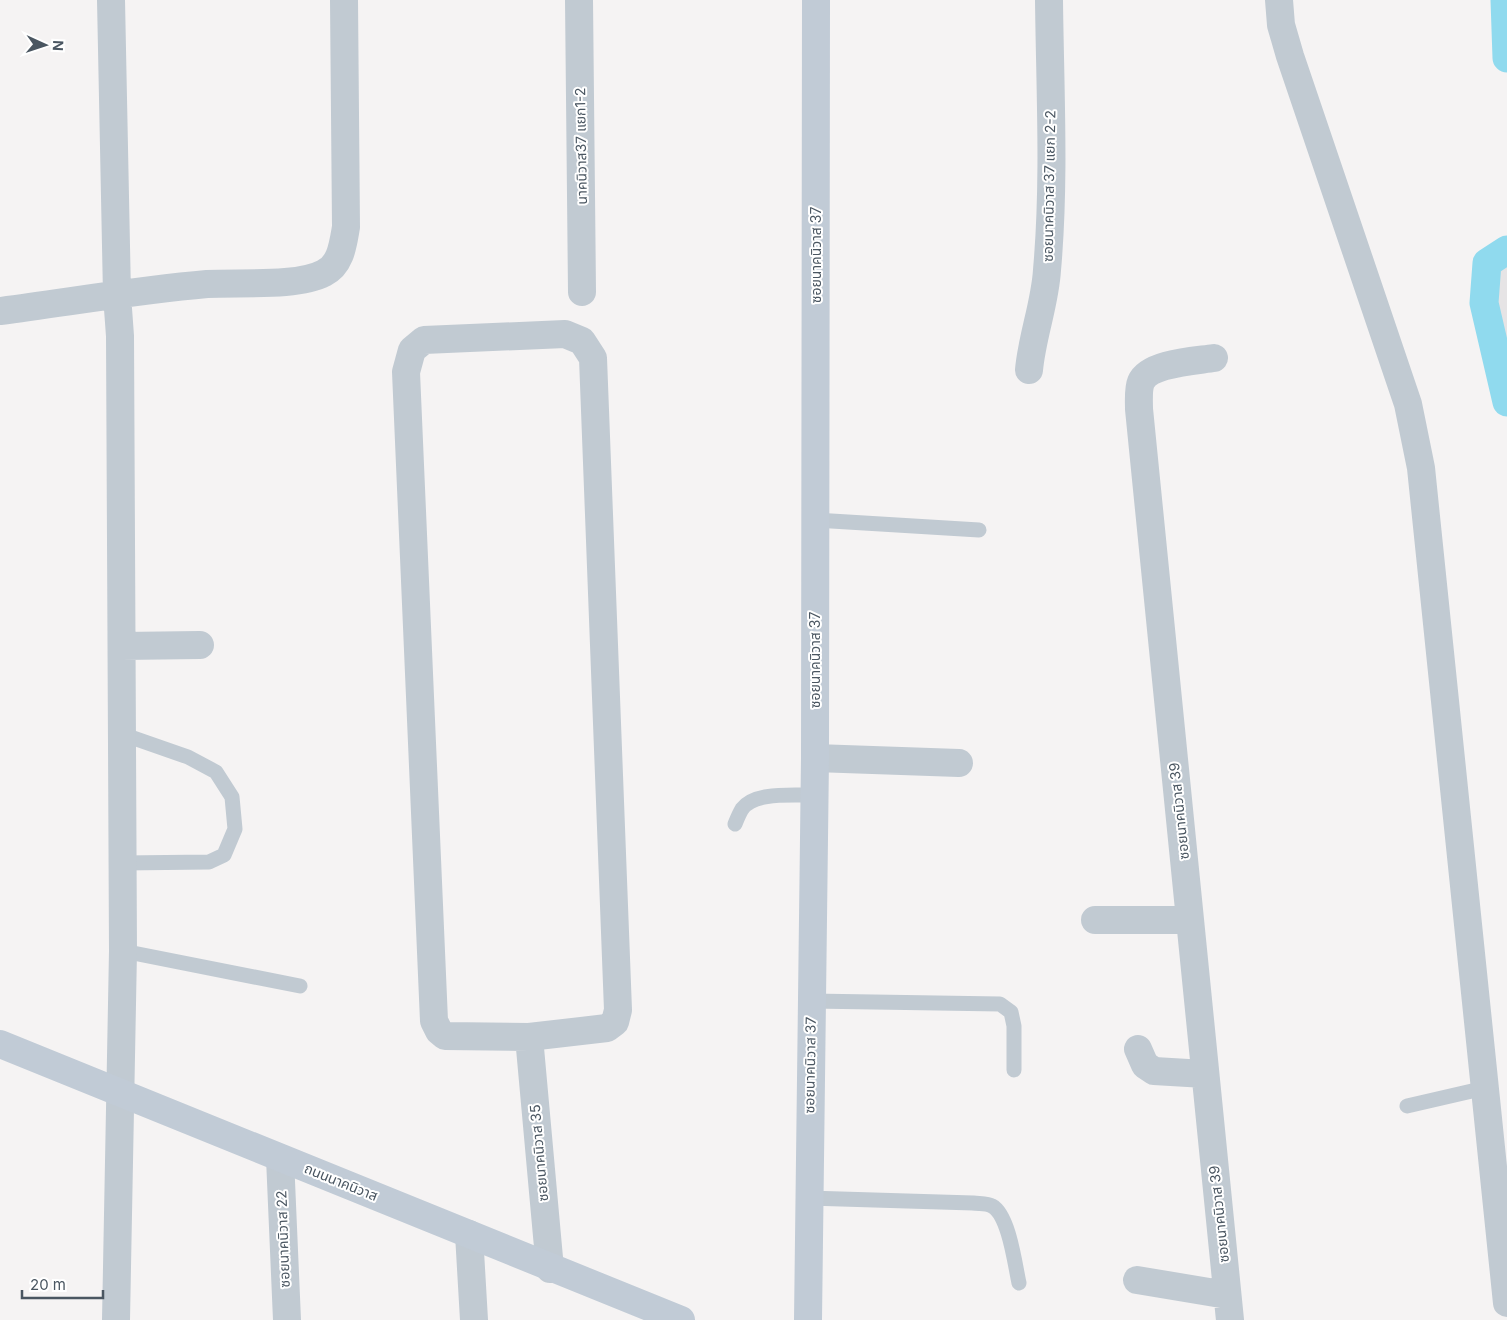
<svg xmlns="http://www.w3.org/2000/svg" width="1507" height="1320" viewBox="0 0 1507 1320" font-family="Inter,'Noto Sans Thai',sans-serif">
<rect width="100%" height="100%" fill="#f5f3f3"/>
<path fill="#e6e4e5" d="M1507 263V374L1496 326 1492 280 1503 264Z"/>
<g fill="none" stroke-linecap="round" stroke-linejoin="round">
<path stroke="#90daee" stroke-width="29" d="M1505 0 1507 58
M1507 250 1487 263 1484 303 1507 402"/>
<path stroke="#c1cad2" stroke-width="15" d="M815 520 979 530
M122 734 188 757 216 772 232 797 235 829 224 855 209 862 123 863
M735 824C737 819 739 814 742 809 755 791 794 796 814 795
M123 951 300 986
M811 1001 1000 1004 1011 1012 1014 1026V1070
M1407 1106 1485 1088
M808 1198 973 1203C979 1204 987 1203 992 1206 1009 1215 1015 1265 1019 1283"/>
<path stroke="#c1cad2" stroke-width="28" d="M111 0 117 295 120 336 123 951 116 1320
M579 0 582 292
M1279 0 1281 25 1290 56 1408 404 1421 468 1507 1303
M0 311C69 302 138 290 207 284 239 282 298 287 324 273 341 265 343 244 346 227L344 0
M565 334 582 341 593 358 618 1010 615 1022 607 1028 529 1037 445 1036 439 1031 434 1021 406 372 412 350 424 340Z
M1214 358C1195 361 1149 363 1141 382 1138 389 1139 401 1139 409L1230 1320
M1029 370C1032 336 1045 304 1047 270 1055 180 1050 90 1049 0
M122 646 200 645
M815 758 959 763
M1095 920H1190
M529 1037 550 1269
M1138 1049 1145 1065 1154 1071 1205 1074
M280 1158 287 1320
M469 1234 474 1320
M1137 1280 1227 1295"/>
<path stroke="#c1cbd6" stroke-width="28" d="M0 1044 681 1320
M808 1320 815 758 816 0"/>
</g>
<g text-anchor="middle" stroke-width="4" stroke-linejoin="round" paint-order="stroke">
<g font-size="14" fill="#4a5661" stroke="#fff">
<text transform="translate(581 146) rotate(-91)" y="5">นาคนิวาส37 แยก1-2</text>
<text transform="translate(1049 186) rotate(-89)" y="5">ซอยนาคนิวาส 37 แยก 2-2</text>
<text transform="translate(816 255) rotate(-90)" y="5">ซอยนาคนิวาส 37</text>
<text transform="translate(815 660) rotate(-90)" y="5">ซอยนาคนิวาส 37</text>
<text transform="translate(1179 811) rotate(-96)" y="5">ซอยนาคนิวาส 39</text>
<text transform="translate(810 1065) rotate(-89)" y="5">ซอยนาคนิวาส 37</text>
<text transform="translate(539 1153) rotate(-95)" y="5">ซอยนาคนิวาส 35</text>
<text transform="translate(341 1182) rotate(22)" y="5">ถนนนาคนิวาส</text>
<text transform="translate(1219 1214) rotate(-96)" y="5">ซอยนาคนิวาส 39</text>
<text transform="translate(283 1239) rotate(-92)" y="5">ซอยนาคนิวาส 22</text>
</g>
</g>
<g transform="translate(45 45) rotate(93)" stroke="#ffffff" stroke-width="4" paint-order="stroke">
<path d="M0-4L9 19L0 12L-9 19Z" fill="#4a5661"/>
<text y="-8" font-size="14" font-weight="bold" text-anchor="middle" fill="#4a5661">N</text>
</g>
<path d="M22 1290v8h81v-8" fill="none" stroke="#4a5661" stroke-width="2.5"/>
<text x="30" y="1290" font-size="15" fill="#4a5661" stroke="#ffffff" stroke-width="4" paint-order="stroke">20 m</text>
</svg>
